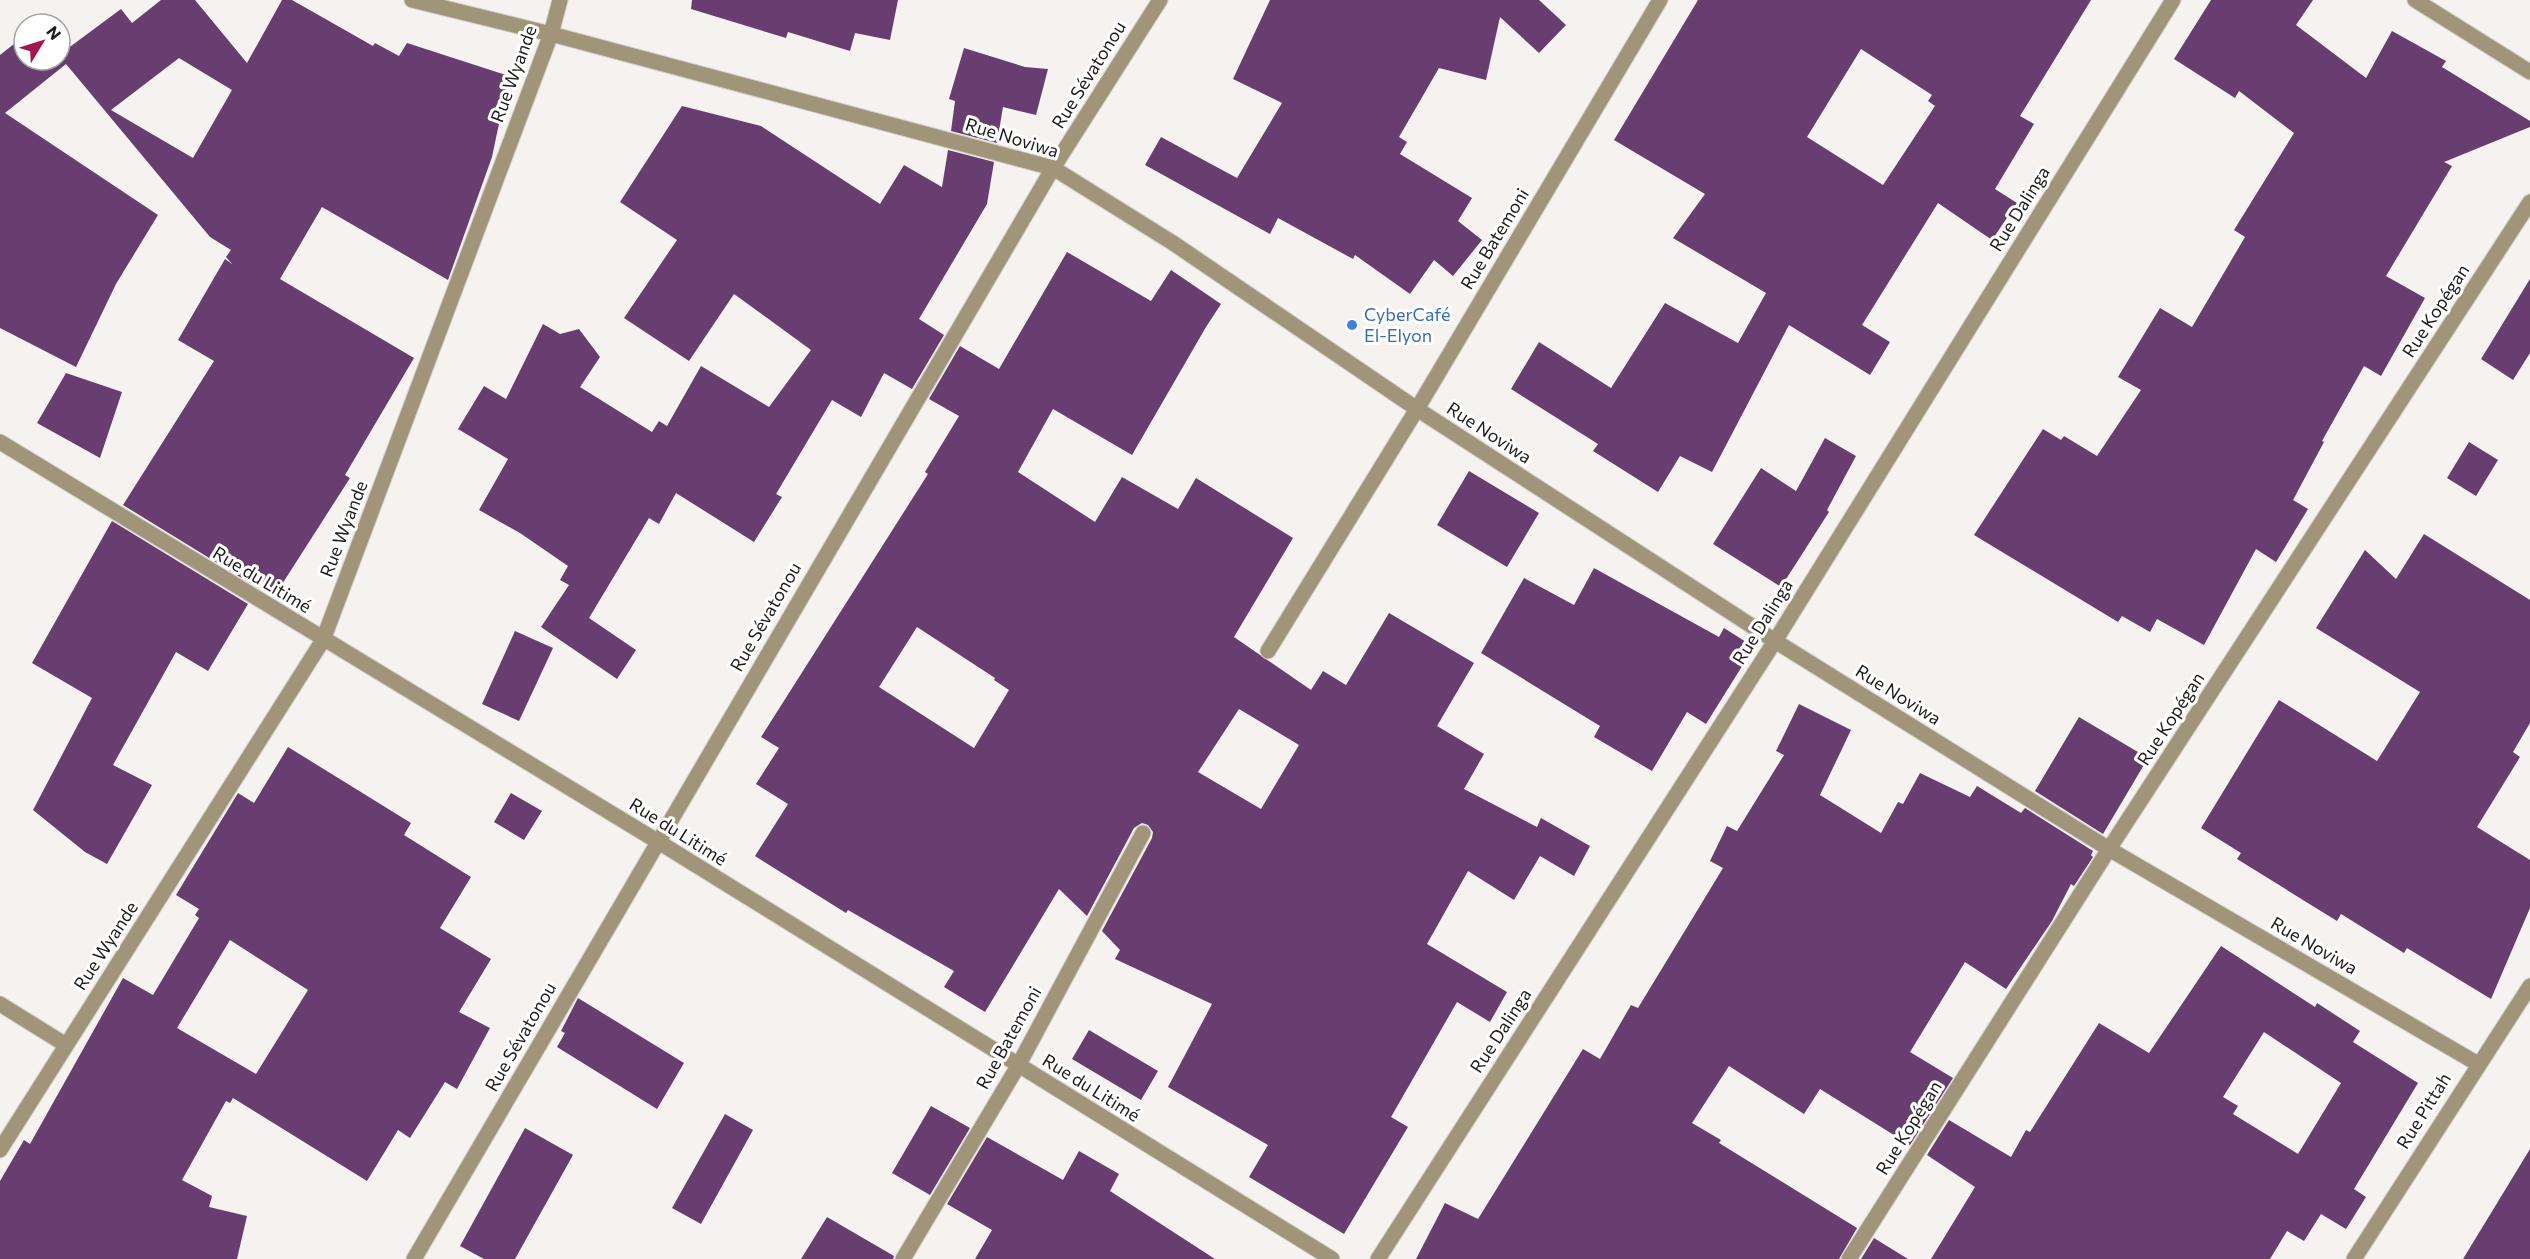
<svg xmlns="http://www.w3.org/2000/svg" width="2530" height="1259" viewBox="0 0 2530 1259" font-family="Commissioner,sans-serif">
<rect width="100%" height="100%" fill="#f6f2f0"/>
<path fill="#683e71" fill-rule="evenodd" d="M161 0H195L247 63 282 0H292L373 46 375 43 399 56 407 43 509 76 492 157 448 280 322 207 280 279 414 358 345 475 350 478 277 592 262 582 258 588 123 505 214 361 178 340 225 259 232 264 226 257 231 250 210 237 66 64 5 113 158 215 116 284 76 367 0 328V55L24 36V60H60V48L63 52 121 9 132 23ZM179 58 232 90 193 158 111 110Z
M692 0H898L890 40 855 33 850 51 788 32 786 38 691 9Z
M1270 0H1539L1566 25 1539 53 1500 17 1486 80 1439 68 1399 137 1407 142 1400 154 1472 198 1458 221 1482 240 1453 276 1434 260 1410 294 1355 255 1353 259 1278 218 1270 234 1145 165 1161 137 1237 178 1282 103 1233 79Z
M1698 0H2091L2020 116 2034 124 1995 189 2017 203 1992 240 1938 203 1862 325 1890 342 1870 375 1789 325 1712 472 1680 456 1658 492 1593 451 1598 444 1511 389 1539 342 1611 388 1665 303 1738 343 1766 293 1673 238 1705 194 1614 140ZM1861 49 1932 95 1928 101 1935 106 1883 185 1807 137Z
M2211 0H2313L2296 25 2366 78 2392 31 2446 61 2442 67 2530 121V127L2444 162 2452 166 2386 276 2425 298 2381 376 2364 366 2322 441 2324 442 2293 500 2308 509 2276 562 2256 549 2204 645 2157 619 2150 632 2122 616 2118 622 1974 535 2043 429 2061 440 2064 436 2097 456 2141 390 2118 377 2160 308 2192 327 2245 237 2234 230 2294 133 2239 91 2235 98 2174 59Z
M964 48 1025 67 1048 69 1036 115 1003 107 997 143 951 131 955 101 949 99Z
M682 106 761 126 880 204 904 165 942 187 948 150 994 162 987 204 919 319 944 335 912 389 884 373 861 417 832 400 776 494 782 497 754 542 676 493 659 524 649 518 589 618 636 650 617 679 541 627 569 585 560 580 568 566 520 533 479 510 508 459 458 429 484 386 506 399 543 324 560 334 579 329 600 357 580 387 652 432 659 421 667 426 701 366 769 407 811 350 734 294 689 361 624 318 677 240 620 202Z
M1067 252 1151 301 1171 270 1221 304 1206 327 1132 455 1053 409 1018 472 1095 522 1122 477 1178 509 1196 478 1293 538 1234 637 1311 690 1323 671 1346 685 1389 613 1474 663 1437 726 1484 754 1464 789 1537 827 1541 818 1590 846 1574 876 1540 856 1514 900 1468 871 1427 944 1507 992 1490 1022 1457 1002 1391 1117 1408 1127 1344 1234 1249 1177 1268 1145 1168 1087 1212 1004 1115 959 1120 950 1102 931 1152 838 1153 832 1148 825 1142 823 1134 828 1087 916 1059 889 985 1012 944 987 954 971 848 910 846 913 755 856 788 804 756 784 779 748 761 737 928 474 925 472 959 416 929 399 960 346 999 369ZM917 627 995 678 994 680 1009 690 974 748 879 687ZM1239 709 1299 745 1261 809 1198 772Z
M2530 279V353L2513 380 2481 359Z
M66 373 122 392 100 458 37 423Z
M1825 438 1856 456 1827 510 1829 512 1781 587 1713 544 1761 468 1796 491Z
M2469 442 2498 460 2476 496 2447 478Z
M1469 471 1539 513 1507 567 1437 525Z
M112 521 248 604 208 671 176 652 113 765 152 785 107 864 85 852 33 810 92 698 32 663Z
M2424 534 2530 600V723L2513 752 2520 757 2477 827 2530 860V908L2491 999 2407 948 2404 953 2341 914 2337 921 2237 859 2241 853 2201 828 2279 700 2377 761 2420 692 2316 628 2365 550 2396 579Z
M1594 568 1719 637 1724 628 1754 647 1706 724 1687 712 1652 771 1594 737 1600 726 1481 653 1524 578 1574 605Z
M515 631 553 648 519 721 482 704Z
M1799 704 1851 730 1820 795 1881 833 1898 802 1903 804 1920 773 1970 797 1977 786 2021 813 2025 808 2093 851 2091 855 2093 857 2074 886 2071 884 2052 921 2006 989 1965 962 1910 1052 1953 1078 1910 1145 1820 1089 1804 1114 1729 1066 1692 1123 1721 1140 1719 1143 1857 1228 1839 1259H1416L1445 1203 1478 1219 1583 1049 1600 1059 1631 1005 1638 1008 1723 868 1710 861 1727 826 1737 831 1784 755 1776 751Z
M2079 717 2148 758 2103 834 2035 791Z
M288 747 411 823 404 835 471 877 440 928 491 959 459 1012 490 1028 457 1089 445 1082 410 1138 398 1130 367 1181 233 1098 230 1103 226 1101 182 1180 212 1196 209 1207 247 1216 237 1259H0V1181L24 1140 30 1144 123 978 153 995 199 918 195 915 199 909 176 895 238 793 254 803ZM230 940 308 990 256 1074 177 1028Z
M511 793 542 811 524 840 494 822Z
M2221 946 2315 1007 2317 1003 2360 1031 2353 1042 2418 1083 2354 1189 2366 1197 2346 1229 2321 1214 2304 1241 2287 1231 2270 1259H1931L1975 1187 1927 1155 1949 1120 2011 1157 2026 1130 2030 1132 2099 1023 2149 1053ZM2264 1032 2341 1083 2298 1154 2233 1114 2238 1106 2223 1097Z
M578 998 684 1063 657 1109 557 1047 565 1033 561 1031Z
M1089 1030 1158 1071 1141 1100 1072 1059Z
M931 1106 970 1128 930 1195 892 1173Z
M725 1114 753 1130 701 1224 672 1208Z
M525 1128 573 1155 515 1259H484L460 1246Z
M987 1137 1063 1180 1079 1151 1119 1174 1110 1191 1215 1259H975L992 1230 947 1204Z
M2530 1149V1259H2463Z
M827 1217 894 1256 893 1259H801Z
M1874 1238 1908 1259H1861Z"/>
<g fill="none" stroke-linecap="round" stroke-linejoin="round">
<g stroke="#d3d0ce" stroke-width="17">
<path id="minor" d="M412 0 551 34 1053 168 1173 243 1417 409 1775 641 2109 849 2478 1064
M2415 0 2530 72
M0 442 657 841 1332 1259
M1268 651 1417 409 1660 0
M0 1004 66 1045
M0 1150 323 640 551 34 560 0
M414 1259 1053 168 1160 0
M903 1259 1018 1066 1143 833
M1378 1259 1775 641 2173 0
M1849 1259 2109 849 2530 202
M2354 1259 2530 986"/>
</g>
<use href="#minor" stroke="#a09578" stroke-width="15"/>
</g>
<circle fill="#3f7fe0" stroke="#fff" stroke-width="2" cx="1352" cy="325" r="6"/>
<g text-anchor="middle" stroke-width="6" stroke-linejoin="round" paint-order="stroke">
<g font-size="18" fill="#1d1c1b" stroke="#fff">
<text transform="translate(514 74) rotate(-70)" y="6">Rue Wyande</text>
<text transform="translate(1089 75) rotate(-58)" y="6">Rue Sévatonou</text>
<text transform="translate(1012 138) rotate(17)" y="6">Rue Noviwa</text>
<text transform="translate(2020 209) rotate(-58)" y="6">Rue Dalinga</text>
<text transform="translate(1495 239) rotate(-59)" y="6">Rue Batemoni</text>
<text transform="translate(2436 311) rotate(-57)" y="6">Rue Kopégan</text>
<text transform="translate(1489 433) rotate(33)" y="6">Rue Noviwa</text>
<text transform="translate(344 529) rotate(-69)" y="6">Rue Wyande</text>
<text transform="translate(262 580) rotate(31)" y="6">Rue du Litimé</text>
<text transform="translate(766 617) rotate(-60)" y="6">Rue Sévatonou</text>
<text transform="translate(1763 622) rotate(-58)" y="6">Rue Dalinga</text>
<text transform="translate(1898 695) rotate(32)" y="6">Rue Noviwa</text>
<text transform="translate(2171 719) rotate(-57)" y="6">Rue Kopégan</text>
<text transform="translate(678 832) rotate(32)" y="6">Rue du Litimé</text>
<text transform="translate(106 946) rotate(-57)" y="6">Rue Wyande</text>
<text transform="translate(2314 946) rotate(30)" y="6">Rue Noviwa</text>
<text transform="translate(1501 1031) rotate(-57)" y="6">Rue Dalinga</text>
<text transform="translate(521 1037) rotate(-60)" y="6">Rue Sévatonou</text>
<text transform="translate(1009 1038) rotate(-61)" y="6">Rue Batemoni</text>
<text transform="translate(1091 1088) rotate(32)" y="6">Rue du Litimé</text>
<text transform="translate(2424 1111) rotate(-58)" y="6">Rue Pittah</text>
<text transform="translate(1909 1128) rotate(-58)" y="6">Rue Kopégan</text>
</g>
<g font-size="18" fill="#366cbe" stroke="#fff" text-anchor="start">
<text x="1364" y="321">CyberCafé<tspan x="1364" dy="21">El-Elyon</tspan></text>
</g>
</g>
<g transform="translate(42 42) rotate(52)"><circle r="28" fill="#ffffff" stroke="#a5a4a4" stroke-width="1.5"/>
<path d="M0-4.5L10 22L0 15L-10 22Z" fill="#a61451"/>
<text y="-9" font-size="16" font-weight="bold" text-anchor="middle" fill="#1d1c1b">N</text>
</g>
</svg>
